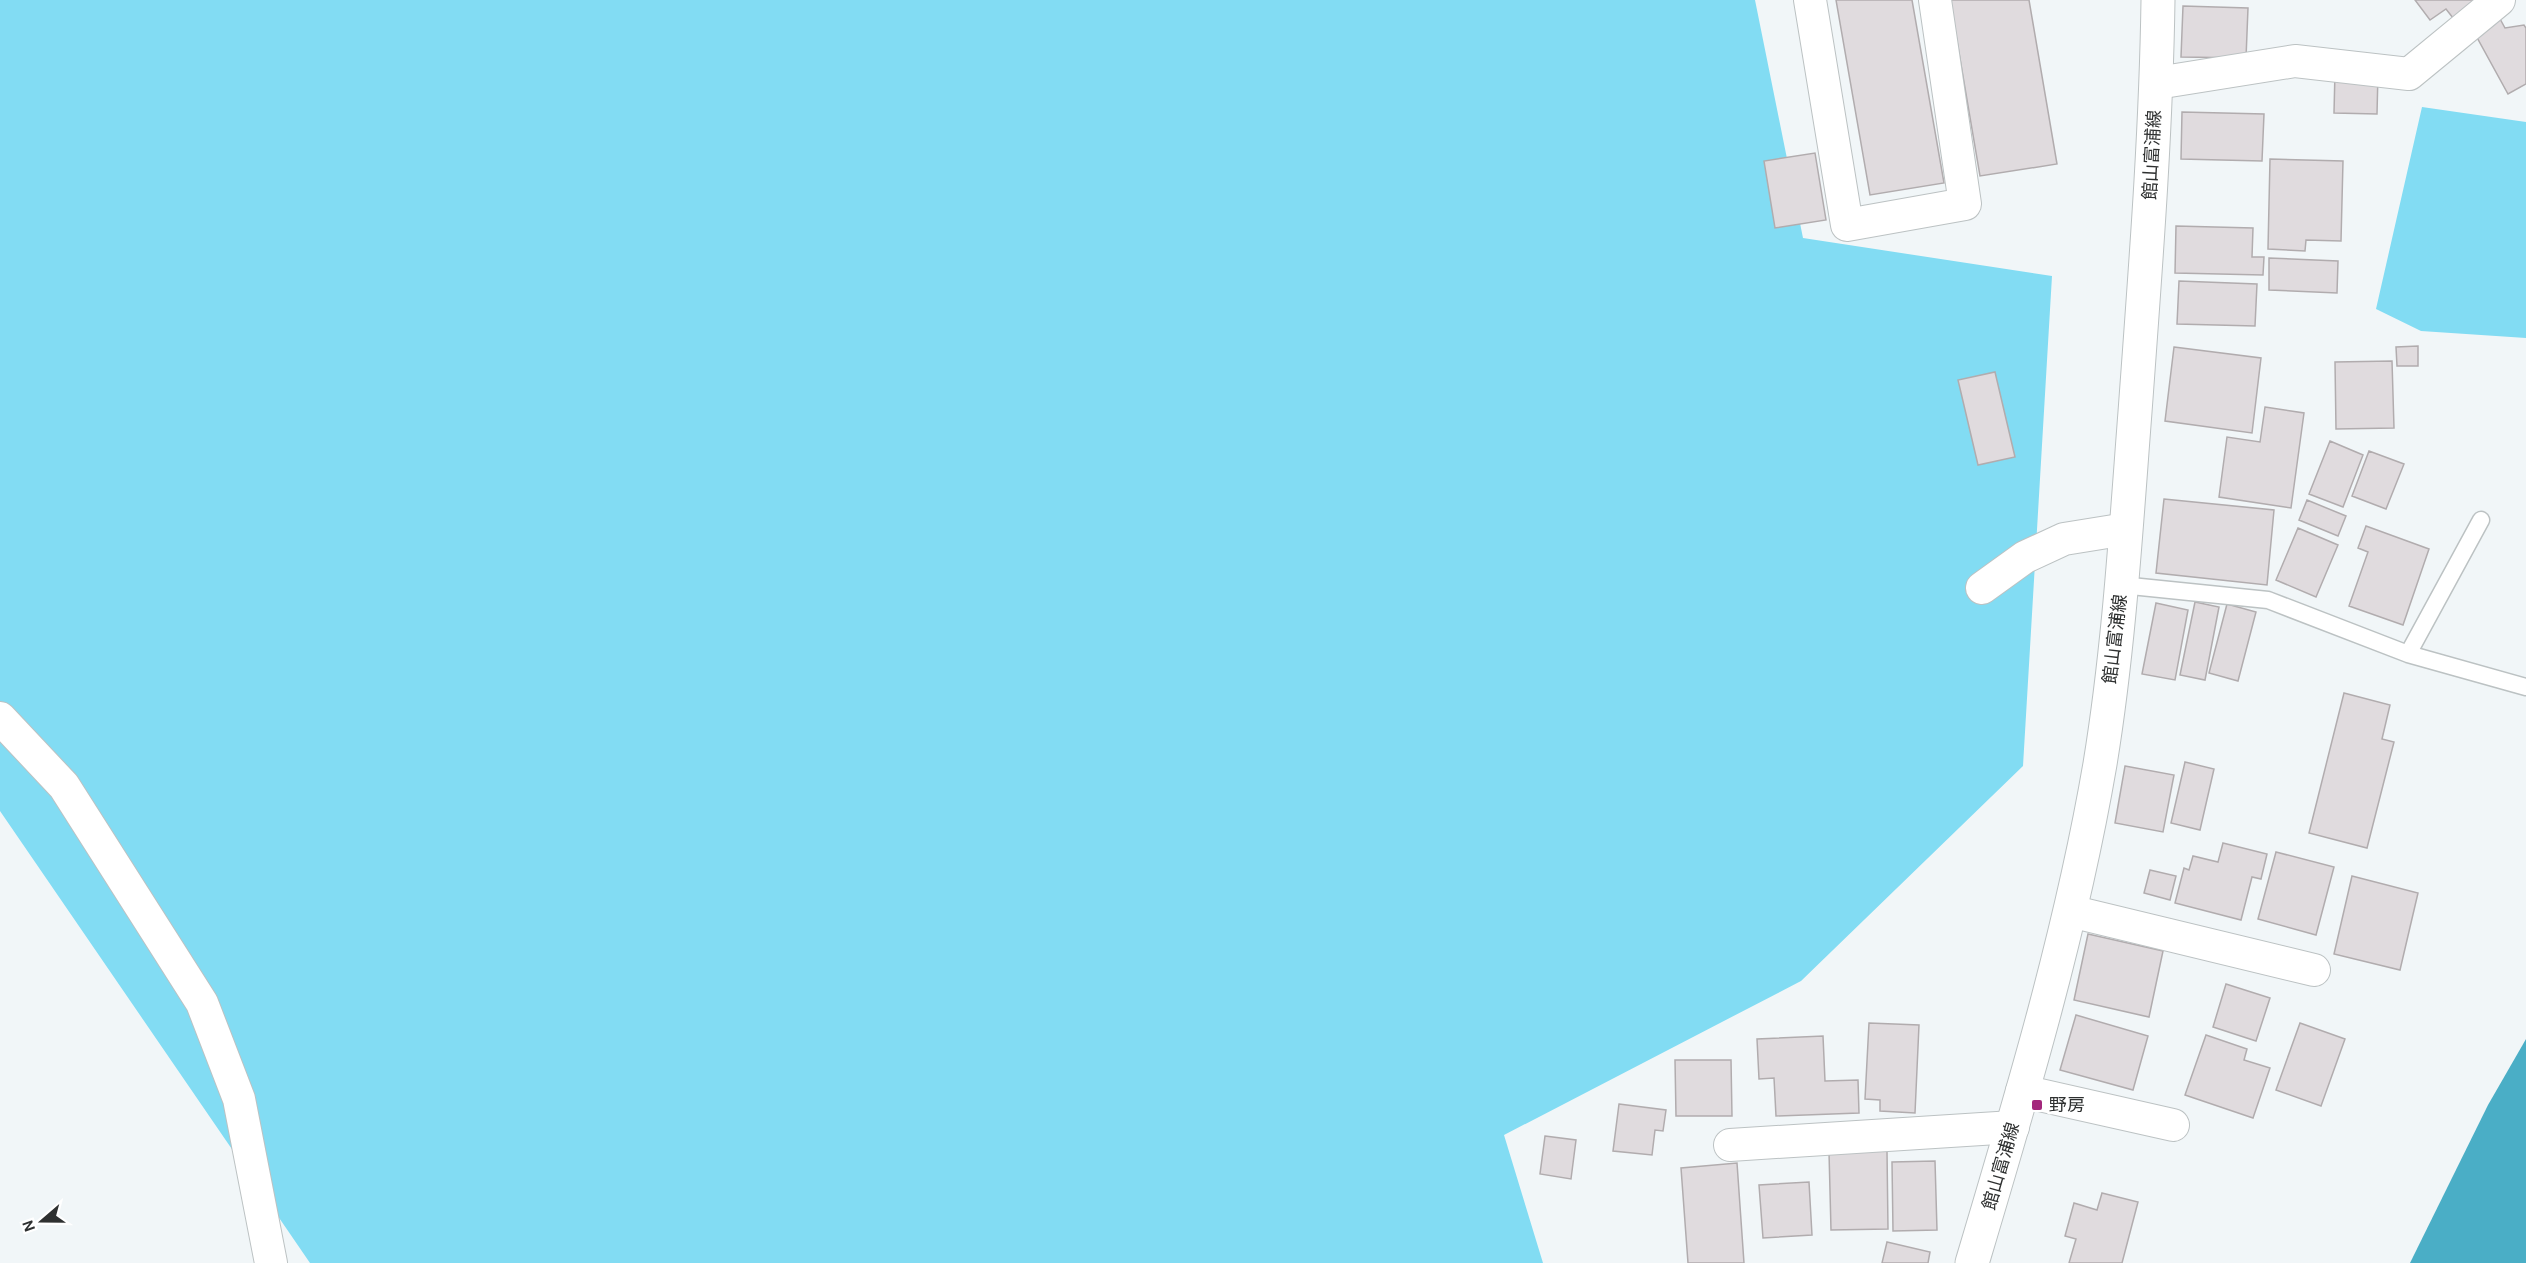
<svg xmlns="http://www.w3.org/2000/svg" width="2526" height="1263" viewBox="0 0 2526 1263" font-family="Karla,'Noto Sans JP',sans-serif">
<rect width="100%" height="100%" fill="#f1f6f8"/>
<path fill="#82dcf3" d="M0 0H1755L1803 238 2052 276 2023 766 1801 981 1504 1135 1543 1263H310L0 811Z
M2422 107 2526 122V338L2421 331 2376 309Z"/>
<path fill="#4aaec6" d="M2526 1039V1263H2410L2488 1105Z"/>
<path fill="#e0dbde" stroke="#b1acae" stroke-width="1.5" d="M1836 0H1912L1944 183 1870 195Z
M1950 0H2029L2057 164 1980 176Z
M2415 0H2477L2457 23 2446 9 2430 20Z
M2183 6 2248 8 2246 58 2181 57Z
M2499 17 2505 28 2524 25 2526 28V84L2508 94 2474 32Z
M2335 72 2378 73 2377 114 2334 113Z
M2182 112 2264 114 2262 161 2181 159Z
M1815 153 1826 220 1775 228 1764 161Z
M2270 159 2343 161 2341 241 2306 240 2305 251 2268 249Z
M2176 226 2253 228 2252 257H2264L2263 275 2175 273Z
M2269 258 2338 261 2337 293 2269 290Z
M2179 281 2257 284 2255 326 2177 324Z
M2418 346V366H2397L2396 347Z
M2174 347 2261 358 2252 433 2165 421Z
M2392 361 2394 428 2336 429 2335 362Z
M1995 372 2015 457 1978 465 1958 380Z
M2265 407 2304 413 2291 508 2219 497 2227 437 2260 442Z
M2330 441 2363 455 2343 507 2309 494Z
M2369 451 2404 464 2386 509 2352 496Z
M2164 499 2274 510 2267 585 2156 573Z
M2307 500 2346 516 2338 536 2299 520Z
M2366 526 2429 549 2403 625 2349 606 2368 552 2358 548Z
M2298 528 2338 545 2316 597 2276 580Z
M2195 602 2219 607 2205 680 2180 675Z
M2156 603 2188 610 2175 680 2142 674Z
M2227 604 2256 612 2238 681 2209 673Z
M2344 693 2390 705 2382 739 2394 742 2367 848 2309 833Z
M2185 762 2214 769 2200 830 2171 823Z
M2125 766 2174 775 2163 832 2115 823Z
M2223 843 2267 854 2261 879 2252 877 2241 920 2175 903 2184 868 2189 870 2193 856 2218 862Z
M2276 852 2334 867 2316 935 2258 919Z
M2150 870 2176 876 2170 900 2144 893Z
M2352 876 2418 893 2400 970 2334 954Z
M2088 934 2163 951 2149 1017 2074 1000Z
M2226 984 2270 998 2256 1041 2213 1027Z
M2076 1015 2148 1036 2133 1090 2060 1070Z
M1869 1023 1919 1025 1915 1113 1880 1111V1100L1865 1099Z
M2300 1023 2345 1039 2321 1106 2276 1090Z
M2206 1035 2247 1049 2244 1060 2270 1068 2253 1118 2185 1095Z
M1823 1036 1825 1081 1858 1080 1859 1113 1776 1116 1774 1078 1759 1079 1757 1039Z
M1675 1060H1731L1732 1116H1676Z
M1619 1104 1666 1110 1663 1131 1655 1130 1652 1155 1613 1151Z
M1545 1136 1576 1140 1571 1179 1540 1174Z
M1887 1151 1888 1229 1831 1230 1829 1152Z
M1935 1161 1937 1230 1893 1231 1892 1162Z
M1737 1163 1744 1263H1688L1681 1168Z
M1809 1182 1812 1235 1763 1238 1759 1185Z
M2102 1193 2138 1202 2122 1263H2069L2076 1239 2065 1236 2074 1203 2097 1210Z
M1887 1242 1930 1252 1928 1263H1882Z"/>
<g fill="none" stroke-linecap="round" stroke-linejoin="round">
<g stroke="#bcc2c3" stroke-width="19">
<path id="service" d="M2121 585 2268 600 2408 654 2526 687
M2408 654 2481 520"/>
</g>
<g stroke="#bcc2c3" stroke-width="34">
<path id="minor" d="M1810 0 1847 225 1965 204 1935 0
M2157 83 2295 61 2409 74 2499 0
M1982 588 2025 557 2064 539 2126 529
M0 718 64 786 202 1003 239 1099 271 1263
M2070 911 2314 970
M2022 1091 2173 1125
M1730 1145 2013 1127"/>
</g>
<g stroke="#bcc2c3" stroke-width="35">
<path id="secondary" d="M1972 1263C2021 1099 2071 933 2100 764 2119 648 2126 529 2135 412 2145 274 2156 137 2158 0"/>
</g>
<use href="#service" stroke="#fff" stroke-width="16"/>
<use href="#minor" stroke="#fff" stroke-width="32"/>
<use href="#secondary" stroke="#fff" stroke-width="33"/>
</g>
<rect fill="#a3277c" stroke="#fff" stroke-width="2" x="2031" y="1099" width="12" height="12" rx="3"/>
<g text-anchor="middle" stroke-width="6" stroke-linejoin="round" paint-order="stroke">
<g font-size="18" fill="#2e3030" stroke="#fff">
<text transform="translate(2152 155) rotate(-87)" y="6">館山富浦線</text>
<text transform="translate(2115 639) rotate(-83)" y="6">館山富浦線</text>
<text transform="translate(2001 1166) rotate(-74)" y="6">館山富浦線</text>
</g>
<g font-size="18" fill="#2e3030" stroke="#fff" text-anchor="start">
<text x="2049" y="1111">野房</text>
</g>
</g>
<g transform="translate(42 1221) rotate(250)" stroke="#ffffff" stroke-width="4.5" paint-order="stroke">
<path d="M0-4.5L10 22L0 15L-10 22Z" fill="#2e3030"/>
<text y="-9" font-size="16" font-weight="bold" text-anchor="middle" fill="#2e3030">N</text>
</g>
</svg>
